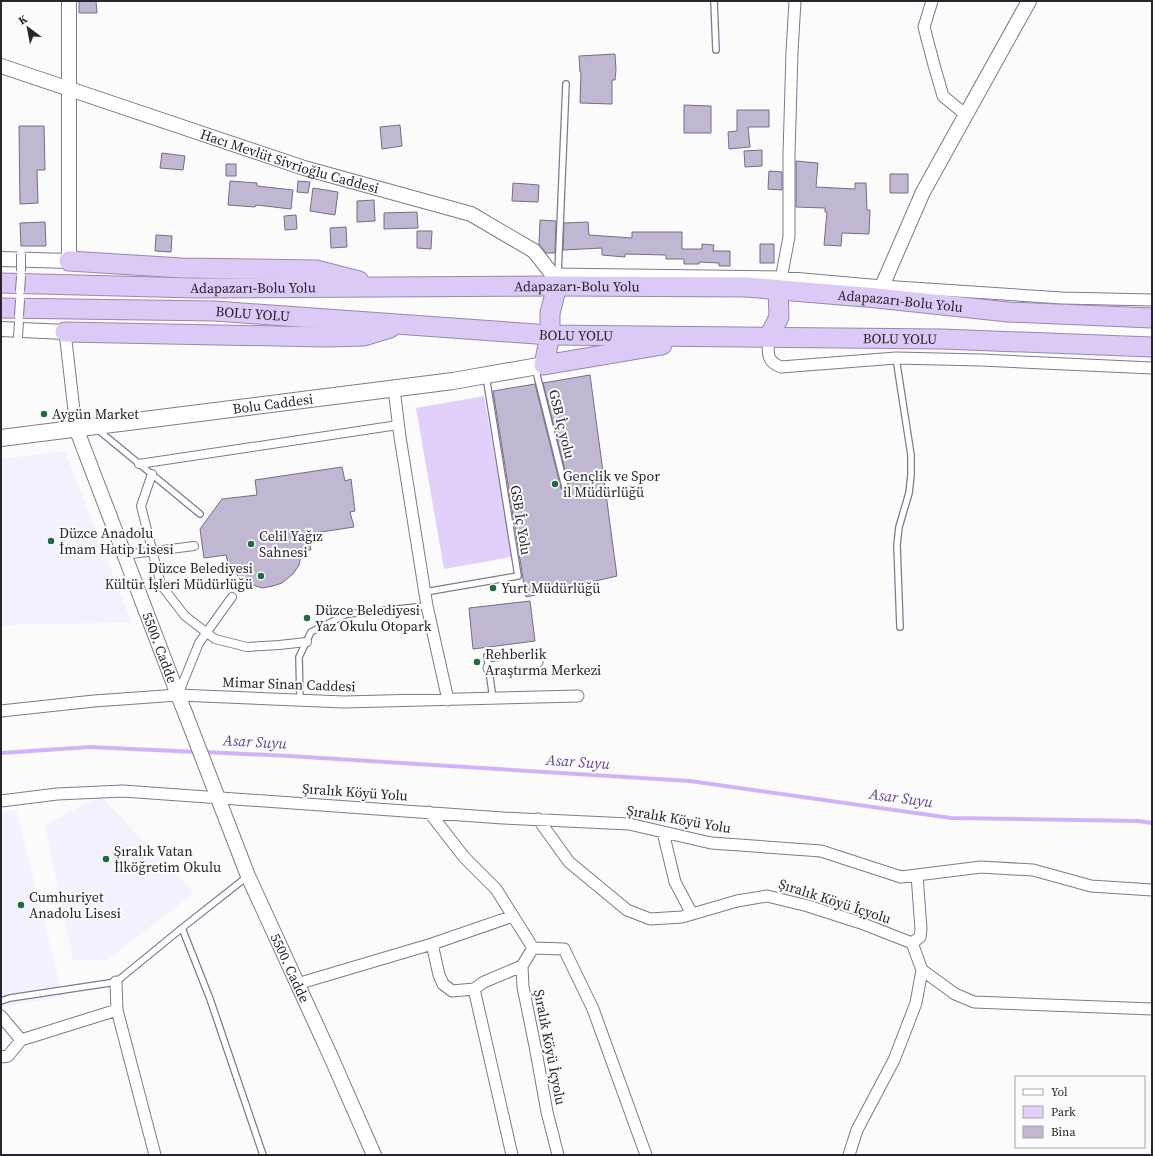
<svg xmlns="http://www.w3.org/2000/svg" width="1153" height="1156" viewBox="0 0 1153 1156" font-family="'Source Serif 4',serif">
<rect width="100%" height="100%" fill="#fbfbfb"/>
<path fill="#f5f0fe" d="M65 451 132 623 20 624 1 626V459Z
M100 796 194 893 107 960H73L45 825Z
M16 810 63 997 1 1007V814Z"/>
<path fill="#e2d0fc" d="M484 396 512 557 444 569 416 408Z"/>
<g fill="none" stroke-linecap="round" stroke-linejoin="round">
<path stroke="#d0b2f8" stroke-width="4" d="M204 752 289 756 690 781 951 818 1138 821 1152 823
M1 753 90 747 197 752"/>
</g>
<path fill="#c2b7d2" stroke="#766c84" d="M79 1H96L97 13H79Z
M615 54 616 70 615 80H612V104L580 103 581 72H580L579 56Z
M684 105 711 106V133H684Z
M737 110H769V127H748L750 147 729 149 728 132 737 131Z
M400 125 402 146 382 149 380 127Z
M19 126H44L45 170H37L38 203 20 204Z
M762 150V166L745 167 744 151Z
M162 153 185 156 183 170 160 168Z
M796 161 818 163 816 187 855 189V183H866L867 210H870L869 234 842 233 841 246 824 245 827 212H825V208L796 207Z
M226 164H236V176H226Z
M769 171 782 172V190L768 189Z
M890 174H908V193H890Z
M230 181 257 183V186L293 190 291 209 256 205 255 207 228 205Z
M298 181 310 182 308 193 297 192Z
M513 183 539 185 538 202 512 201Z
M313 188 338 192 335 215 310 211Z
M374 200 375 221 357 222V201Z
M417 212 418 228 384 229V213Z
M296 215 297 229 285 230 284 216Z
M540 220 556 221 555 253H546L539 244Z
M45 222 46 246H21L20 223Z
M588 222 589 235 632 238V232H682V249H702V244L714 245 713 251H730V266H719V263L699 262V264H684V259H666V255L625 254V257L602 255V248L563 250 564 223Z
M346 227 347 247 331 248 330 228Z
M417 231H432L431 249 417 248Z
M156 235 172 236 171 252 155 251Z
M760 244H774V263H760Z
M590 375 617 576 526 597 493 391 535 384 561 488 562 490 566 491 568 490 569 486 543 383Z
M342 467 345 481 351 479 355 511 350 512 354 527 308 534 311 550H302L299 565 293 574 282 583 273 586 262 588 247 583 239 577 233 570 228 563 226 555 204 558 200 529 222 499 257 495 255 480Z
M530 601 535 641 473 649 469 608Z"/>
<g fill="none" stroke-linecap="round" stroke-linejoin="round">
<g stroke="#817790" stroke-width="8">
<path id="service" d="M714 1 716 50
M558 274 566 84
M896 358 911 455V475L909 493 899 527 897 545 900 627
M535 367 565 487
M97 429 200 514
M425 592 518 576 486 376
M487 656 493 699
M300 700 299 657 311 632 347 614 427 606
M182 928 210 999 263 1155
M1 1001 10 998 116 982 182 928 248 876"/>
</g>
<g stroke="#817790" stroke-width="10">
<path id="pedestrian" d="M139 464 398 425
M152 474 141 506 161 585 185 616 215 639 247 647 279 645 307 642
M124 555 194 546
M178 695 199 643 232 597"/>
</g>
<g stroke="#817790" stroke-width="13">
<path id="minor" d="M932 1 924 27 934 65 943 96 966 115
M552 274 781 277 882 286 1062 298 1152 300
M780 284 789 237V154L792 52 795 1
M65 332 76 428
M769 337C768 351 765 361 781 367L896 358 981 360 1152 368
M394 389 400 437 427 606 448 700
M489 668 537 662
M1 711 94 701 178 695 344 702 578 696
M1 801 57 794 123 791 503 818 629 824 711 843 821 851 901 877 981 867 1033 870 1091 886 1152 890
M429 812 464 857 496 889 533 948
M538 819 569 862 627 910 650 919 682 917 737 901 767 896 808 906 861 923 912 943 922 970 916 1003 894 1060 857 1130 849 1155
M663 832 675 882 692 914
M912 943 920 937 921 929 917 875
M432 944 439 975 443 984 452 991 474 989 484 982 522 966
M533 948 564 949 593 1009 646 1155
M533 948 522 966 523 987 535 1046 547 1112 558 1155
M922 970 955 994 974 1002 1152 1009
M297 984 432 944 513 916
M474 989 512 1155
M117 1010 155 1155
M1 1016 21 1040 117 1010 116 982
M1 1057 8 1056 21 1040"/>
</g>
<g stroke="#817790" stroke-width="16">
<g id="tertiary">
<path id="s1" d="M1 66 304 168 471 214 534 251 552 274 557 286"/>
<path d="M1 259 69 261V1"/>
<path d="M877 298 923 192 1029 1"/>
<path d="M1 329 65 332"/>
<path id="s2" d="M76 428 178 695 184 710 248 876 331 1057 374 1155"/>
</g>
</g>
<g stroke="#817790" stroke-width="18">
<g id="secondary">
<path id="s3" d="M1 438 453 381 544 365"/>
</g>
</g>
<g stroke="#9888af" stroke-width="21">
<g id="trunk">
<path d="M69 261 182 268 316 270 359 281"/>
<path id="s4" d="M1 283 195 288 557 286 746 287 877 298 1008 312 1152 318"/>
<path d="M557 286 550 313V335L544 365 662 345"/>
<path id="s5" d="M1 308 215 311 550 335 942 339 1152 347"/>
<path d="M65 332 326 337 364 336 390 328"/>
<path d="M769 337 779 317 778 290"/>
</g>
</g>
<use href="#service" stroke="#fff" stroke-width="5.5"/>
<use href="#pedestrian" stroke="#fff" stroke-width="8"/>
<use href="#minor" stroke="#fff" stroke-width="11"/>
<use href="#tertiary" stroke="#fff" stroke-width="14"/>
<use href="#secondary" stroke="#fff" stroke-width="16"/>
<use href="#trunk" stroke="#dccaf6" stroke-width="19"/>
<g stroke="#817790" stroke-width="10" stroke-linecap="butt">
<path id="pedestrian-bridge" d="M21 271V254
M20 291 21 276
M19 316 20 300
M18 337 19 322"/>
</g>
<use href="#pedestrian-bridge" stroke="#fff" stroke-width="8"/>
</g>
<g fill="#1a6d3f" stroke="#fbfbfb" stroke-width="1.5">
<circle cx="44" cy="414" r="4"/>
<circle cx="555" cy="484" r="4"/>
<circle cx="51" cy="541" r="4"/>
<circle cx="251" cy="544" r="4"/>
<circle cx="261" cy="576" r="4"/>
<circle cx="493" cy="588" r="4"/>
<circle cx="307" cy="618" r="4"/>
<circle cx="477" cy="662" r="4"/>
<circle cx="106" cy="859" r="4"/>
<circle cx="21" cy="905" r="4"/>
</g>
<g text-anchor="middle" stroke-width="4" stroke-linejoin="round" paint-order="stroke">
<g font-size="14" fill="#29252f" stroke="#fbfbfb">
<text dy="5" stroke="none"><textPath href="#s1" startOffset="304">Hacı Mevlüt Sivrioğlu Caddesi</textPath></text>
<text dy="5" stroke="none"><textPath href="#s4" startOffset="576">Adapazarı-Bolu Yolu</textPath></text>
<text dy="5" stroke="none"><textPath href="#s4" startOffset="252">Adapazarı-Bolu Yolu</textPath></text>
<text dy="5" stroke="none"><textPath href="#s4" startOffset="900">Adapazarı-Bolu Yolu</textPath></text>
<text dy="5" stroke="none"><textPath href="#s5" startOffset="252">BOLU YOLU</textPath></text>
<text dy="5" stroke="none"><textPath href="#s5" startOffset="576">BOLU YOLU</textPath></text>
<text dy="5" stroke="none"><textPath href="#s5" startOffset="900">BOLU YOLU</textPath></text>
<text dy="5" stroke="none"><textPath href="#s3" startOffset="274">Bolu Caddesi</textPath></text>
<text transform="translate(562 424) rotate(76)" y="5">GSB İç yolu</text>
<text transform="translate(521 520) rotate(81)" y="5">GSB İç Yolu</text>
<text dy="5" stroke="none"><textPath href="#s2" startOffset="235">5500. Cadde</textPath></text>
<text transform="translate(289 684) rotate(2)" y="5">Mimar Sinan Caddesi</text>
<text transform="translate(355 792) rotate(4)" y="5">Şıralık Köyü Yolu</text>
<text transform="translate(679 819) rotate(10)" y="5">Şıralık Köyü Yolu</text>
<text transform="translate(835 901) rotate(18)" y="5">Şıralık Köyü İçyolu</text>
<text dy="5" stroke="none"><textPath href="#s2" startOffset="581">5500. Cadde</textPath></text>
<text transform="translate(550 1047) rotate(79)" y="5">Şıralık Köyü İçyolu</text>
</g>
<g font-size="14" fill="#29252f" stroke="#fbfbfb" text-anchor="start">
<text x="52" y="419">Aygün Market</text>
<text x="563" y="481">Gençlik ve Spor<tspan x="563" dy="16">il Müdürlüğü</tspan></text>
<text x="59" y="538">Düzce Anadolu<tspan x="59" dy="16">İmam Hatip Lisesi</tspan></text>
<text x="259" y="541">Celil Yağız<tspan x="259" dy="16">Sahnesi</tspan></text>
<text x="253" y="573" text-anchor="end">Düzce Belediyesi<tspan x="253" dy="16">Kültür İşleri Müdürlüğü</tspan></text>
<text x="501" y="593">Yurt Müdürlüğü</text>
<text x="315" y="615">Düzce Belediyesi<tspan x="315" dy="16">Yaz Okulu Otopark</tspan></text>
<text x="485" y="659">Rehberlik<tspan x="485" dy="16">Araştırma Merkezi</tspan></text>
<text x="114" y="856">Şıralık Vatan<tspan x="114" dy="16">İlköğretim Okulu</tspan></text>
<text x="29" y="902">Cumhuriyet<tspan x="29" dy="16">Anadolu Lisesi</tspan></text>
</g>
<g font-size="15" font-style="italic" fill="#674091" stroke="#fbfbfb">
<text transform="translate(255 742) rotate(3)" y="5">Asar Suyu</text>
<text transform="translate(578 762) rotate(4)" y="5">Asar Suyu</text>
<text transform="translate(901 798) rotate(8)" y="5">Asar Suyu</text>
</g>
</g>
<rect width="1153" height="1156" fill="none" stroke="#29252f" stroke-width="4"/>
<rect x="1015" y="1076" width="130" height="72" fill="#fbfbfb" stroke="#a7a5a9"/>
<rect x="1023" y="1089" width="20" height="6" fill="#ffffff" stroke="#a7a5a9"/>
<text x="1051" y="1096" font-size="12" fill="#29252f">Yol</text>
<rect x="1023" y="1106" width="20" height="12" fill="#e2d0fc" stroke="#a7a5a9"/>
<text x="1051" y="1116" font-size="12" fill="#29252f">Park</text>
<rect x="1023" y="1126" width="20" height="12" fill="#c2b7d2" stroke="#a7a5a9"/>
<text x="1051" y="1136" font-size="12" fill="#29252f">Bina</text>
<g transform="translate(28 28) rotate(328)" stroke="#fbfbfb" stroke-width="3" paint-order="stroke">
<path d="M0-3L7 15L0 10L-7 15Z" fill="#29252f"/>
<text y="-6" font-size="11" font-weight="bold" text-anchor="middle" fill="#29252f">K</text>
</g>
</svg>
